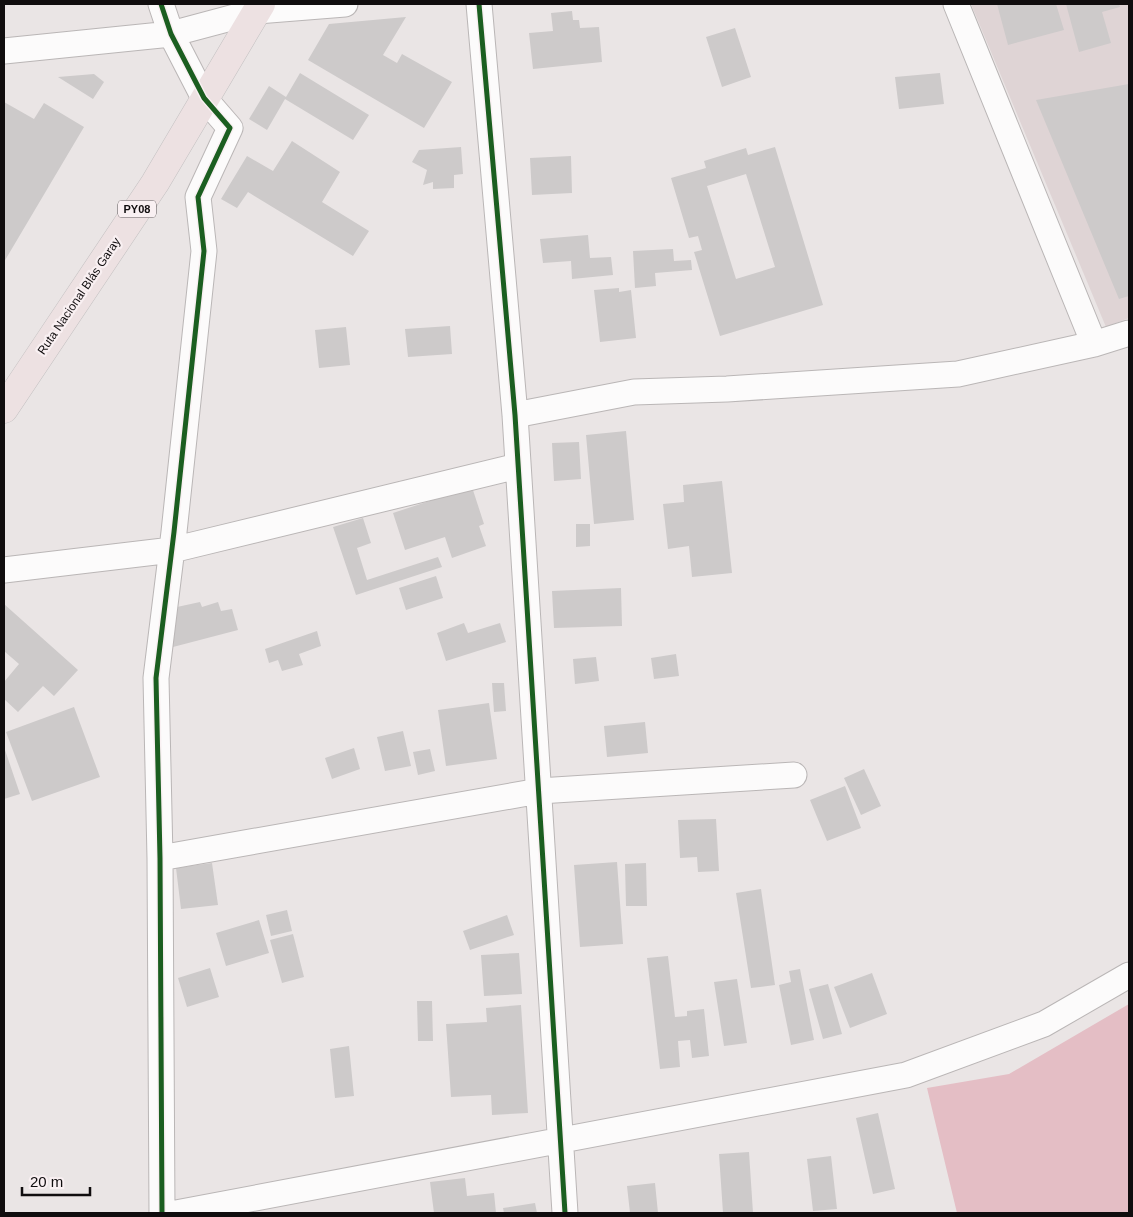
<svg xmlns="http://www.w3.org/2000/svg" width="1133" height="1217" viewBox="0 0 1133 1217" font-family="Helvetica,sans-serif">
<rect width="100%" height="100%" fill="#eae5e5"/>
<path fill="#dfd4d5" d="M971 4H1129V318L1106 327Z"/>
<path fill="#e4bec5" d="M1129 1004V1213H957L927 1088 1009 1074Z"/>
<path fill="#cdcaca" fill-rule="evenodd" d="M997 4H1056L1064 30 1008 45Z
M1066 4H1119L1120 7 1102 12 1111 43 1079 52Z
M572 11 573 20H579L580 28 599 27 602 62 533 69 529 33 553 31 551 13Z
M406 17 383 55 397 63 402 54 452 82 424 128 308 60 329 24Z
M735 28 751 77 722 87 706 37Z
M300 73 369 115 353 140 285 99 267 130 249 119 269 86 286 97Z
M940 73 944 104 899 109 895 77Z
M94 74 104 82 93 99 58 77Z
M1129 84V296L1119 299 1036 100Z
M4 102 34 119 44 103 84 127 4 262Z
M292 141 340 172 322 202 369 231 353 256 248 192 237 208 221 199 247 156 273 171Z
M461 147 463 174 454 175V188L433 189V182L423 185 427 170 412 162 419 150Z
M775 147 823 305 720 336 694 252 702 250 698 236 689 238 671 178 706 168 704 161 746 148 748 155ZM746 174 775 267 736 279 707 186Z
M571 156 572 193 532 195 530 158Z
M588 235 590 258 611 257 613 275 572 279 571 261 543 263 540 239Z
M673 249 674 261 691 260 692 270 655 273 656 286 635 288 633 251Z
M619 288V292L631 290 636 338 600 342 594 290Z
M450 326 452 354 408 357 405 329Z
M346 327 350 365 319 368 315 330Z
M626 431 634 520 594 524 586 435Z
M579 442 581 479 554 481 552 443Z
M722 481 732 573 692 577 689 546 668 549 663 504 684 502 683 485Z
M472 487 484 524 479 526 486 546 452 558 445 537 405 550 393 513Z
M363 518 371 543 357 548 367 580 438 557 442 567 356 595 333 527Z
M576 524H590V546L576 547Z
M436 576 443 598 406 610 399 588Z
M621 588 622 626 554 628 552 591Z
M200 602 202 607 218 602 221 611 232 609 238 630 173 647 177 607Z
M4 604 78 670 54 696 43 686 18 712 4 699V682L19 664 4 651Z
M464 623 468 633 500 623 506 642 446 661 437 633Z
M317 631 321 646 299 654 303 665 282 671 278 660 269 663 265 649Z
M676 654 679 676 654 679 651 658Z
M596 657 599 681 575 684 573 659Z
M492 683H504L506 711 494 712Z
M489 703 497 759 446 766 438 710Z
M74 707 100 777 32 801 6 732Z
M645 722 648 753 607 757 604 726Z
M403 731 411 766 385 771 377 737Z
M4 747 20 794 4 799Z
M354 748 360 769 332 779 325 758Z
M430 749 435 771 418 775 413 752Z
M864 769 881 806 861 815 844 778Z
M845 786 861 828 827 841 810 800Z
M716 819 719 871 698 872 697 857 680 858 678 820Z
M617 862 623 944 580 947 574 865Z
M212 863 218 905 181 909 176 868Z
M646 863 647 906H626L625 864Z
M761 889 775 985 751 988 736 893Z
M287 910 292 931 271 936 266 915Z
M507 915 514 935 470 950 463 931Z
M259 920 269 953 226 966 216 933Z
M293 934 304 977 282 983 270 940Z
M519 953 522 994 484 996 481 955Z
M668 956 675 1017 687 1016V1011L704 1009 709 1056 692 1058 690 1040 678 1041 680 1067 660 1069 647 958Z
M210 968 219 997 187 1007 178 978Z
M800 969 814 1040 791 1045 779 985 791 982 789 971Z
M872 973 887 1014 850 1028 834 987Z
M737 979 747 1043 724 1046 714 982Z
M828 984 842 1034 823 1039 809 989Z
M417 1001H432L433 1041H418Z
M521 1005 528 1113 492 1115 491 1095 451 1097 446 1024 487 1022 486 1008Z
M349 1046 354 1096 335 1098 330 1049Z
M878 1113 895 1189 873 1194 856 1118Z
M749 1152 753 1213H723L719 1154Z
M831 1156 837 1209 813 1211 807 1159Z
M465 1178 467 1196 494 1193 496 1213H434L430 1182Z
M655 1183 658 1213H630L627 1186Z
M535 1203 537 1213H504L503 1208Z"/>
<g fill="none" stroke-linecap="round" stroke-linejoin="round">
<g stroke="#bab6b6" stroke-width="27">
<path id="minor" d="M161 4 171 34 204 98 230 128 198 197 204 251 174 532 156 678 160 858 162 1213
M479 4 515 415 565 1213
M956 4 1094 344
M4 51 171 34 257 11 345 4
M515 415 634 392 727 389 958 374 1094 344 1129 333
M4 570 172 550 518 466
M160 858 539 791 794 775
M176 1213 906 1075 1044 1024 1129 975"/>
</g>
<g stroke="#c3c0c1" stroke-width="29">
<path id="highway" d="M4 409 155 183 261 4"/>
</g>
<use href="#minor" stroke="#fcfbfb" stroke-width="25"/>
<use href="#highway" stroke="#ede1e2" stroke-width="28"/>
<g stroke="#f9f0f2" stroke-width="8">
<path id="cycleway" d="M161 4 171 34 204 98 230 128 198 197 204 251 174 532 156 678 160 858 162 1213
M479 4 515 415 565 1213"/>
</g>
<use href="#cycleway" stroke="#1b5e20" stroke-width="5"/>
</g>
<g text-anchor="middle" stroke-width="4.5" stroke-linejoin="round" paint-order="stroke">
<rect fill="#f9f0f2" stroke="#565152" stroke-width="1" x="118" y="200.5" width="38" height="17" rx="4"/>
<g font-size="11" font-weight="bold" fill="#100d0e">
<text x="137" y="213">PY08</text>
</g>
<g font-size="12" fill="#100d0e" stroke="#f9f0f2">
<text transform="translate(79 296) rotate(-56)" y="4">Ruta Nacional Blás Garay</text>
</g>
</g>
<rect width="1133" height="1217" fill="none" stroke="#100d0e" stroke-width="10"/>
<path d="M22 1187v8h68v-8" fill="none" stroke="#100d0e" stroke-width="2.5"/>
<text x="30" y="1187" font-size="15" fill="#100d0e" stroke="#f9f0f2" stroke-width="4" paint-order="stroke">20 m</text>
</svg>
